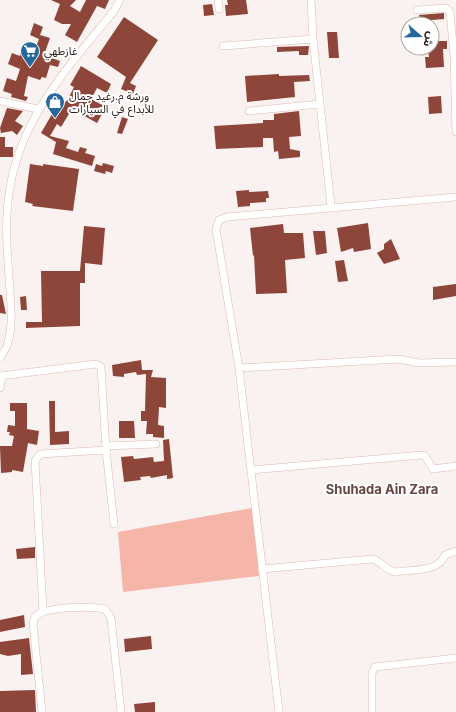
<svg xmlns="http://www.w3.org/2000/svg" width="456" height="712" viewBox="0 0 456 712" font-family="Inter,'Noto Sans Arabic',sans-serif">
<rect width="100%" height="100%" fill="#faf2f0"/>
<path fill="#f5b5a9" d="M252 508 259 576 123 592 118 532Z"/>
<path fill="#8e453a" d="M51 0H76L70 6 80 12 86 0H109L105 9 97 6 77 42 65 35 71 24H62L54 20 60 4Z
M227 0H246L248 14 226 16 225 5H228Z
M212 4 214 15 204 16 203 5Z
M444 13V19L420 21 419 15Z
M124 17 158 40 130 83 136 86 133 94 121 89 126 77 97 57Z
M34 23 43 27 40 35 50 38 44 55 60 61 58 67 50 65 46 78 42 77 40 80 28 76 24 96 28 97 26 101 11 97 12 94 3 91 7 78 16 81 20 69 8 64 12 53 20 56 22 48 34 52 39 39 30 35Z
M327 32H337L339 58H329Z
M432 41H447V49H443L444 67 426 68 425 57H429L428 48H432Z
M309 46 308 55H299V51L277 52V47Z
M81 66 111 84 107 93 97 88 91 99 106 107 97 123 72 109 61 127 57 124 50 136 69 141 66 148 78 152 80 147 87 149 85 153 95 156 92 166 53 154 56 142 41 133 59 102 63 105 68 99 74 87 70 85Z
M279 74V76L309 75 310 81 294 82 295 97 247 102 245 76Z
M441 96 442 113 429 114 428 97Z
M7 108 23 111 15 121 23 126 17 135 12 131 1 133 0 128Z
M299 111 301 136 289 137 290 149 300 151V157L279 159 278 151 274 152 273 138H263V147L216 149 214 126 263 123V120H274V114Z
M122 117 128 119 122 134 117 133Z
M0 137H5V147H13V157H0Z
M103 163 114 166 112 173 106 171 105 174 94 171 96 164 102 166Z
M30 164 43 166V164L79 169 73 211 32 206 33 204 25 202Z
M249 190V192L268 191 269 198H266V202L250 203V206L238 207 236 191Z
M368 223 371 249 354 252 353 248 341 252 337 228Z
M283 224 284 233H303L305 258 285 260 287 293 256 294 254 255 253 256 250 228Z
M84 226 105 228 102 265 85 263V283H80V326L26 328V322H42L41 271H80Z
M313 231H325L327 253 316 255Z
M391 239 400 259 384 264 377 253 384 249V244Z
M344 260 348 281 338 282 335 261Z
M456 284V296L433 300V287Z
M0 295H2L6 314 0 313Z
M26 296 27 310H21L20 297Z
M141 360 142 370H153L151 377 166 378V408L159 407 158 425 164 426V438L153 437V434H146L147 421H141V411H145L146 374 137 375 136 372 124 374V377L113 376 112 365Z
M49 401H55V432L69 431V444L50 445Z
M10 403H27V429L39 431 37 445 28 443 23 472 12 470V472L1 473 0 446H12L14 436 9 435 10 432H7L8 425 15 426V411H10Z
M119 421H134L135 438H119Z
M169 439 173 478 167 479V475L151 478 150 476 140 477 141 480 124 482 121 457 133 456 134 459 153 457 154 462 164 461 163 440Z
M35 547V558L17 559 16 549Z
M24 615 25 627 0 632V620Z
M151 636 152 649 125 652 124 639Z
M29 638 33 674 21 675V654L8 656 0 654V642Z
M35 690 36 712H0V691Z
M155 702V712H135L134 704Z"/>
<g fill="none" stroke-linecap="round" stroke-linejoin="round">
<g stroke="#dfb8b0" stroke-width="8">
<path id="minor" d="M218 0 219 9
M311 0 313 39 331 206
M417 10 446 8 450 12 454 55 456 132
M223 46 313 39
M0 101 38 109
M249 111 320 104
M0 358C3 353 7 348 8 342 13 325 11 308 10 291 8 259 4 226 9 194 19 119 68 67 114 11L120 0
M239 368 398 359 419 363 456 362
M0 376 96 364 101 367 106 450 114 524
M0 388 2 376
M106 446 156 444
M251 470 422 455 425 456 433 469 456 466
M262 569 372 559C382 561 385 570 395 572 412 569 438 573 445 555L456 551
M43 611 35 461 40 454 106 450
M42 712 33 624 35 617C44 606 91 606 105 609L111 618 121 712
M279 712 239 368 216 229 219 220 227 217 456 197
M372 712V673L375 667 456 658"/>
</g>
<use href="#minor" stroke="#fff" stroke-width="7"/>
</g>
<defs>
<g id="supermarket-pin" transform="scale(1)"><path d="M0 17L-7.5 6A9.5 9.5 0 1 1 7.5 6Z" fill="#26689d" stroke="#fff"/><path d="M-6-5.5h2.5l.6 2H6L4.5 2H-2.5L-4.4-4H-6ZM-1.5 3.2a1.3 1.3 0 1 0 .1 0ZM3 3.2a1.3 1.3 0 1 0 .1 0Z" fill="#fff"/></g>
<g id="shop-pin" transform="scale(1)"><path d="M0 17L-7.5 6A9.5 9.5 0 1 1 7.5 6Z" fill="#26689d" stroke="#fff"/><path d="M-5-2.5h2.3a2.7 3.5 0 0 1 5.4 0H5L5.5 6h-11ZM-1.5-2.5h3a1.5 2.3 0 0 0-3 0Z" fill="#fff"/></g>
</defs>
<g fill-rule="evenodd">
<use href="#supermarket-pin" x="30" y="51"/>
<use href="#shop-pin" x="55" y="102"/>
</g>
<g text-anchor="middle" stroke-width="4" stroke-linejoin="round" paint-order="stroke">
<g font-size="11" fill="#30211e" stroke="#fff" text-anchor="start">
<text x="44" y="55">غازطهي</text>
<text x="69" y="100">ورشة م.رغيد جمال<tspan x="69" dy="13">للأبداع في السيارات</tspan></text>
</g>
<g font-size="13" font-weight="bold" fill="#65453f" stroke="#fff">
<text x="382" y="494">Shuhada Ain Zara</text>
</g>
</g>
<g transform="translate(420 36) rotate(110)"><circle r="19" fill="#ffffff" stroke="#aca6a5"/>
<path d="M0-3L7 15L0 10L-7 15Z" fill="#26689d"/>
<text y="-6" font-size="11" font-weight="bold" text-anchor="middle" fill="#30211e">ش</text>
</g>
</svg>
